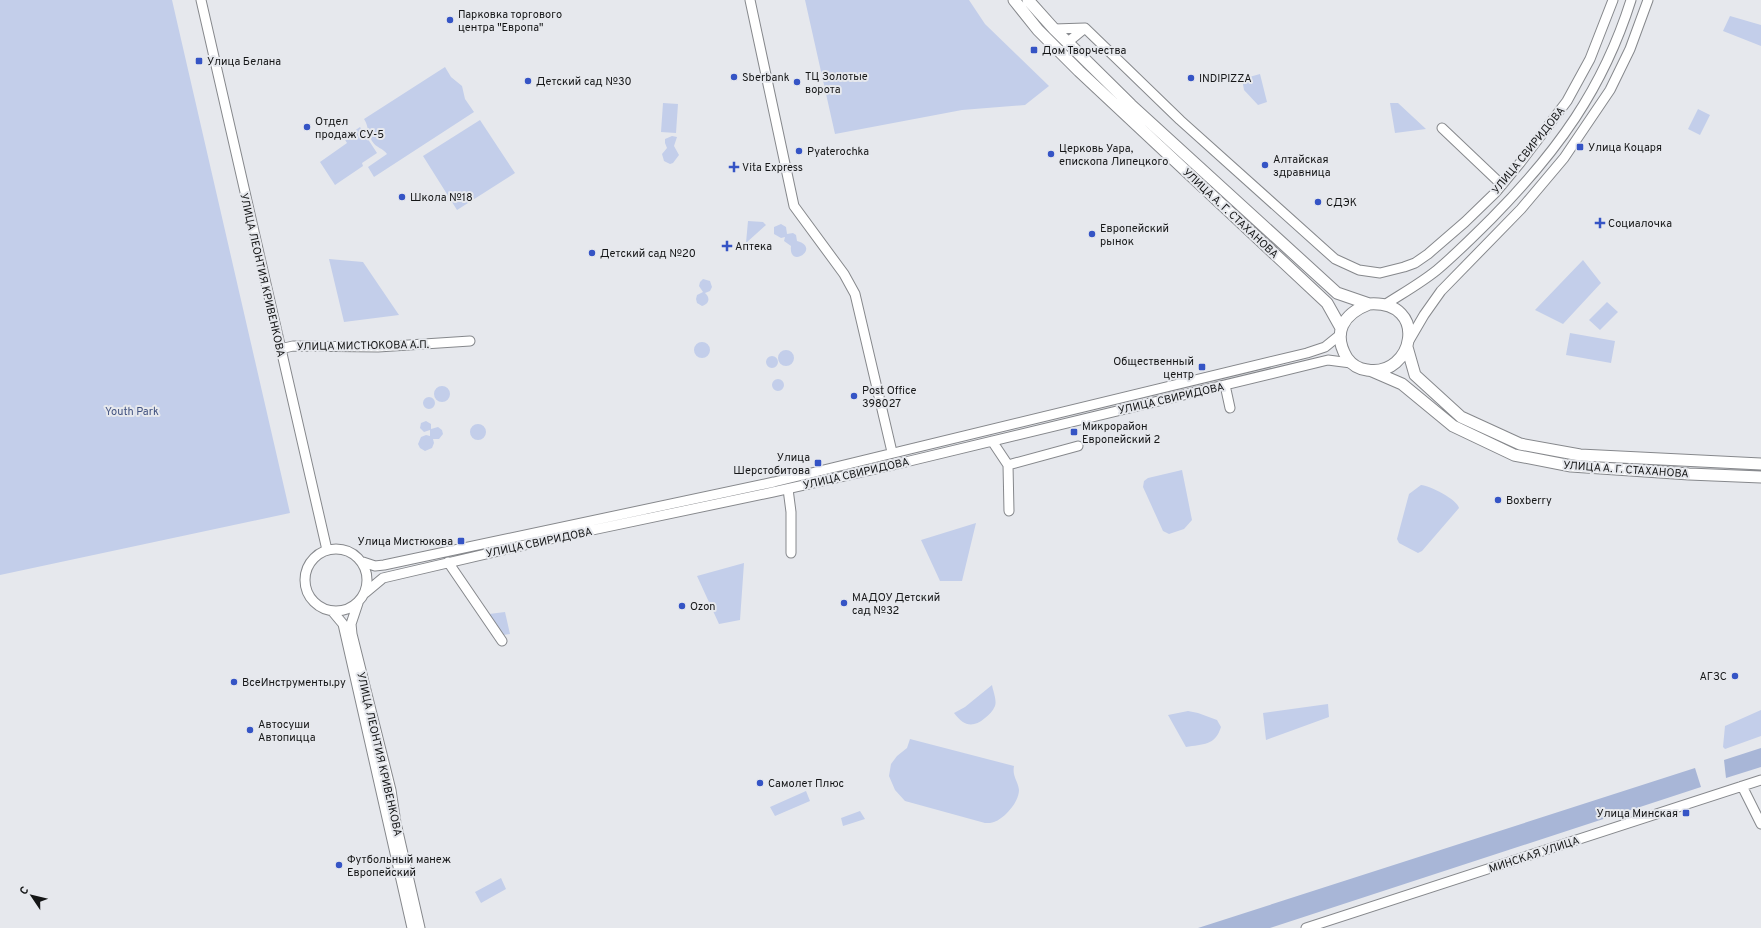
<svg xmlns="http://www.w3.org/2000/svg" width="1761" height="928" viewBox="0 0 1761 928" font-family="Overpass,sans-serif">
<rect width="100%" height="100%" fill="#e6e8ed"/>
<path fill="#c3ceea" d="M0 0H172L290 513 0 575Z
M805 0H969L985 24 1049 86 1025 105 962 110 835 134Z
M1730 16 1761 25V46L1723 31Z
M445 67 451 77 462 86 465 99 474 112 374 177 368 167 387 154C383 148 376 148 372 141 367 134 369 126 364 119Z
M1260 74 1267 102 1258 105 1244 90 1242 79Z
M663 103 678 104 676 133 661 132Z
M1390 103H1398L1426 129 1395 133Z
M1698 109 1710 115 1700 135 1688 129Z
M480 120 515 173 457 210 423 156Z
M360 127 377 153 362 163 363 166 335 185 320 162 347 143 344 138Z
M672 136 677 137 674 146 679 155 673 163 670 164 664 161 662 154 667 148 665 143V139Z
M748 221 763 222 766 225 746 243Z
M781 224 786 227 787 234 793 233 796 235 797 241C822 248 788 270 791 246L784 241 785 237 781 238 774 234V227Z
M329 259 363 262 399 315 344 322Z
M1583 260 1601 283 1563 324 1535 310Z
M703 279 710 281 712 287 710 291 705 293C710 297 710 304 702 306L697 303 696 299 697 295 703 292 699 286 700 282Z
M1607 302 1618 312 1600 330 1589 320Z
M1570 333 1615 341 1611 363 1566 355Z
M694 350a8 8 0 1 1 16 0a8 8 0 1 1-16 0Z
M778 358a8 8 0 1 1 16 0a8 8 0 1 1-16 0Z
M766 362a6 6 0 1 1 12 0a6 6 0 1 1-12 0Z
M772 385a6 6 0 1 1 12 0a6 6 0 1 1-12 0Z
M434 394a8 8 0 1 1 16 0a8 8 0 1 1-16 0Z
M423 403a6 6 0 1 1 12 0a6 6 0 1 1-12 0Z
M426 421 431 424V429L438 427 442 430 443 434 439 439H433L434 443 432 448 425 451 420 448 418 444 421 437 426 435 430 436V430L424 432 420 428 421 423Z
M470 432a8 8 0 1 1 16 0a8 8 0 1 1-16 0Z
M1182 470 1192 520 1184 529 1169 534 1163 531 1143 487 1144 481 1148 478Z
M1421 485C1429 485 1458 500 1459 508L1422 551 1418 553 1399 543 1397 539 1409 494Z
M976 523 962 581H940L921 540Z
M744 563 740 620 719 624 697 576Z
M505 612 510 634 503 635 489 614Z
M992 685C993 691 997 700 995 706 993 711 989 715 985 718 972 729 963 725 954 713L965 707Z
M1328 704 1329 717 1266 740 1263 713Z
M1761 710V736L1725 749 1723 747 1725 726Z
M1188 711 1198 713 1217 720 1221 727C1215 746 1203 744 1186 747L1168 715Z
M910 739 1014 766C1012 776 1018 781 1019 790 1019 802 1005 818 994 822 992 823 988 823 985 823L905 801 895 790 889 776 891 764 897 756 907 748Z
M806 791 810 801 775 816 770 807Z
M860 811 865 819 843 826 841 818Z
M501 878 506 889 481 903 475 892Z"/>
<path fill="#a8b6d7" d="M1761 748V767L1726 778 1724 760Z
M1695 768 1701 787 1270 928H1198Z"/>
<g fill="none" stroke-linecap="round" stroke-linejoin="round">
<g stroke="#86888c" stroke-width="11">
<path id="minor" d="M201 0 327 550
M750 0 794 206 844 274 855 294 892 452
M1054 29 1085 28 1180 120 1335 259 1359 270 1380 273 1404 267 1415 263 1428 254 1465 222 1496 192 1520 163 1567 101 1590 59 1613 0
M1068 42 1085 28
M1442 128 1502 185
M1386 304C1403 293 1421 283 1437 270 1456 254 1474 236 1492 218 1557 152 1603 89 1631 0
M1410 339 1424 315 1441 291 1521 209 1564 158 1610 90 1630 49 1648 0
M280 349 293 346 378 347 470 341
M1225 385 1230 408
M992 441 1008 465 1009 511
M1008 465 1078 446
M788 489 791 512V553
M305 580a31 31 0 1 1 62 0a31 31 0 1 1-62 0Z
M363 562 375 566 384 565 774 482 1307 353 1325 347 1341 334
M448 562 502 641
M365 593 383 578 559 537 773 492 889 466 1328 360 1351 363
M358 603 351 624 352 634 391 790 396 823 420 928
M333 612 343 624 412 928
M1742 786 1761 824
M1306 928 1761 780"/>
</g>
<g stroke="#86888c" stroke-width="13">
<path id="major" d="M1014 0 1038 30 1079 71 1327 303 1341 328
M1028 0 1054 29 1131 105 1337 293 1369 304
M1369 304C1430 300 1414 378 1367 370 1359 369 1352 365 1347 358 1332 333 1343 314 1369 304Z
M1407 347 1415 375 1461 417 1520 444 1580 455 1761 464
M1372 371 1402 384 1453 426 1514 455 1571 466 1689 474 1761 477"/>
</g>
<use href="#minor" stroke="#fff" stroke-width="9"/>
<use href="#major" stroke="#fff" stroke-width="11"/>
</g>
<g fill="#3554c5" stroke="#e6e8ed" stroke-width="1.5">
<circle cx="450" cy="20" r="4"/>
<rect x="1030" y="46" width="8" height="8" rx="2"/>
<rect x="195" y="57" width="8" height="8" rx="2"/>
<circle cx="734" cy="77" r="4"/>
<circle cx="1191" cy="78" r="4"/>
<circle cx="528" cy="81" r="4"/>
<circle cx="797" cy="82" r="4"/>
<circle cx="307" cy="127" r="4"/>
<rect x="1576" y="143" width="8" height="8" rx="2"/>
<circle cx="799" cy="151" r="4"/>
<circle cx="1051" cy="154" r="4"/>
<circle cx="1265" cy="165" r="4"/>
<path d="M732 161h4v4h4v4h-4v4h-4v-4h-4v-4h4z"/>
<circle cx="402" cy="197" r="4"/>
<circle cx="1318" cy="202" r="4"/>
<path d="M1598 217h4v4h4v4h-4v4h-4v-4h-4v-4h4z"/>
<circle cx="1092" cy="234" r="4"/>
<path d="M725 240h4v4h4v4h-4v4h-4v-4h-4v-4h4z"/>
<circle cx="592" cy="253" r="4"/>
<rect x="1198" y="363" width="8" height="8" rx="2"/>
<circle cx="854" cy="396" r="4"/>
<rect x="1070" y="428" width="8" height="8" rx="2"/>
<rect x="814" y="459" width="8" height="8" rx="2"/>
<circle cx="1498" cy="500" r="4"/>
<rect x="457" y="537" width="8" height="8" rx="2"/>
<circle cx="844" cy="603" r="4"/>
<circle cx="682" cy="606" r="4"/>
<circle cx="1735" cy="676" r="4"/>
<circle cx="234" cy="682" r="4"/>
<circle cx="250" cy="730" r="4"/>
<circle cx="760" cy="783" r="4"/>
<rect x="1682" y="809" width="8" height="8" rx="2"/>
<circle cx="339" cy="865" r="4"/>
</g>
<g text-anchor="middle" stroke-width="4" stroke-linejoin="round" paint-order="stroke">
<g font-size="11" fill="#151617" stroke="#e6e8ed" text-anchor="start">
<text x="458" y="18">Парковка торгового<tspan x="458" dy="13">центра "Европа"</tspan></text>
<text x="1042" y="54">Дом Творчества</text>
<text x="207" y="65">Улица Белана</text>
<text x="805" y="80">ТЦ Золотые<tspan x="805" dy="13">ворота</tspan></text>
<text x="742" y="81">Sberbank</text>
<text x="1199" y="82">INDIPIZZA</text>
<text x="536" y="85">Детский сад №30</text>
<text x="315" y="125">Отдел<tspan x="315" dy="13">продаж СУ-5</tspan></text>
<text x="1588" y="151">Улица Коцаря</text>
<text x="1059" y="152">Церковь Уара,<tspan x="1059" dy="13">епископа Липецкого</tspan></text>
<text x="807" y="155">Pyaterochka</text>
<text x="1273" y="163">Алтайская<tspan x="1273" dy="13">здравница</tspan></text>
<text x="742" y="171">Vita Express</text>
<text x="410" y="201">Школа №18</text>
<text x="1326" y="206">СДЭК</text>
<text x="1608" y="227">Социалочка</text>
<text x="1100" y="232">Европейский<tspan x="1100" dy="13">рынок</tspan></text>
<text x="735" y="250">Аптека</text>
<text x="600" y="257">Детский сад №20</text>
<text x="1194" y="365" text-anchor="end">Общественный<tspan x="1194" dy="13">центр</tspan></text>
<text x="862" y="394">Post Office<tspan x="862" dy="13">398027</tspan></text>
<text x="1082" y="430">Микрорайон<tspan x="1082" dy="13">Европейский 2</tspan></text>
<text x="810" y="461" text-anchor="end">Улица<tspan x="810" dy="13">Шерстобитова</tspan></text>
<text x="1506" y="504">Boxberry</text>
<text x="453" y="545" text-anchor="end">Улица Мистюкова</text>
<text x="852" y="601">МАДОУ Детский<tspan x="852" dy="13">сад №32</tspan></text>
<text x="690" y="610">Ozon</text>
<text x="1727" y="680" text-anchor="end">АГЗС</text>
<text x="242" y="686">ВсеИнструменты.ру</text>
<text x="258" y="728">Автосуши<tspan x="258" dy="13">Автопицца</tspan></text>
<text x="768" y="787">Самолет Плюс</text>
<text x="1678" y="817" text-anchor="end">Улица Минская</text>
<text x="347" y="863">Футбольный манеж<tspan x="347" dy="13">Европейский</tspan></text>
</g>
<g font-size="11" fill="#151617" stroke="#e6e8ed">
<text transform="translate(1528 150) rotate(-51)" y="4">УЛИЦА СВИРИДОВА</text>
<text transform="translate(1231 213) rotate(43)" y="4">УЛИЦА А. Г. СТАХАНОВА</text>
<text transform="translate(263 275) rotate(77)" y="4">УЛИЦА ЛЕОНТИЯ КРИВЕНКОВА</text>
<text transform="translate(363 345) rotate(-1)" y="4">УЛИЦА МИСТЮКОВА А.П.</text>
<text transform="translate(1171 398) rotate(-13)" y="4">УЛИЦА СВИРИДОВА</text>
<text transform="translate(1626 469) rotate(4)" y="4">УЛИЦА А. Г. СТАХАНОВА</text>
<text transform="translate(856 473) rotate(-13)" y="4">УЛИЦА СВИРИДОВА</text>
<text transform="translate(539 542) rotate(-12)" y="4">УЛИЦА СВИРИДОВА</text>
<text transform="translate(380 754) rotate(77)" y="4">УЛИЦА ЛЕОНТИЯ КРИВЕНКОВА</text>
<text transform="translate(1534 854) rotate(-18)" y="4">МИНСКАЯ УЛИЦА</text>
</g>
<g font-size="11" fill="#425381" stroke="#e6e8ed">
<text x="132" y="415">Youth Park</text>
</g>
</g>
<g transform="translate(32 896) rotate(305)" stroke="#e6e8ed" stroke-width="3" paint-order="stroke">
<path d="M0-3L7 15L0 10L-7 15Z" fill="#151617"/>
<text y="-6" font-size="11" font-weight="bold" text-anchor="middle" fill="#151617">С</text>
</g>
</svg>
